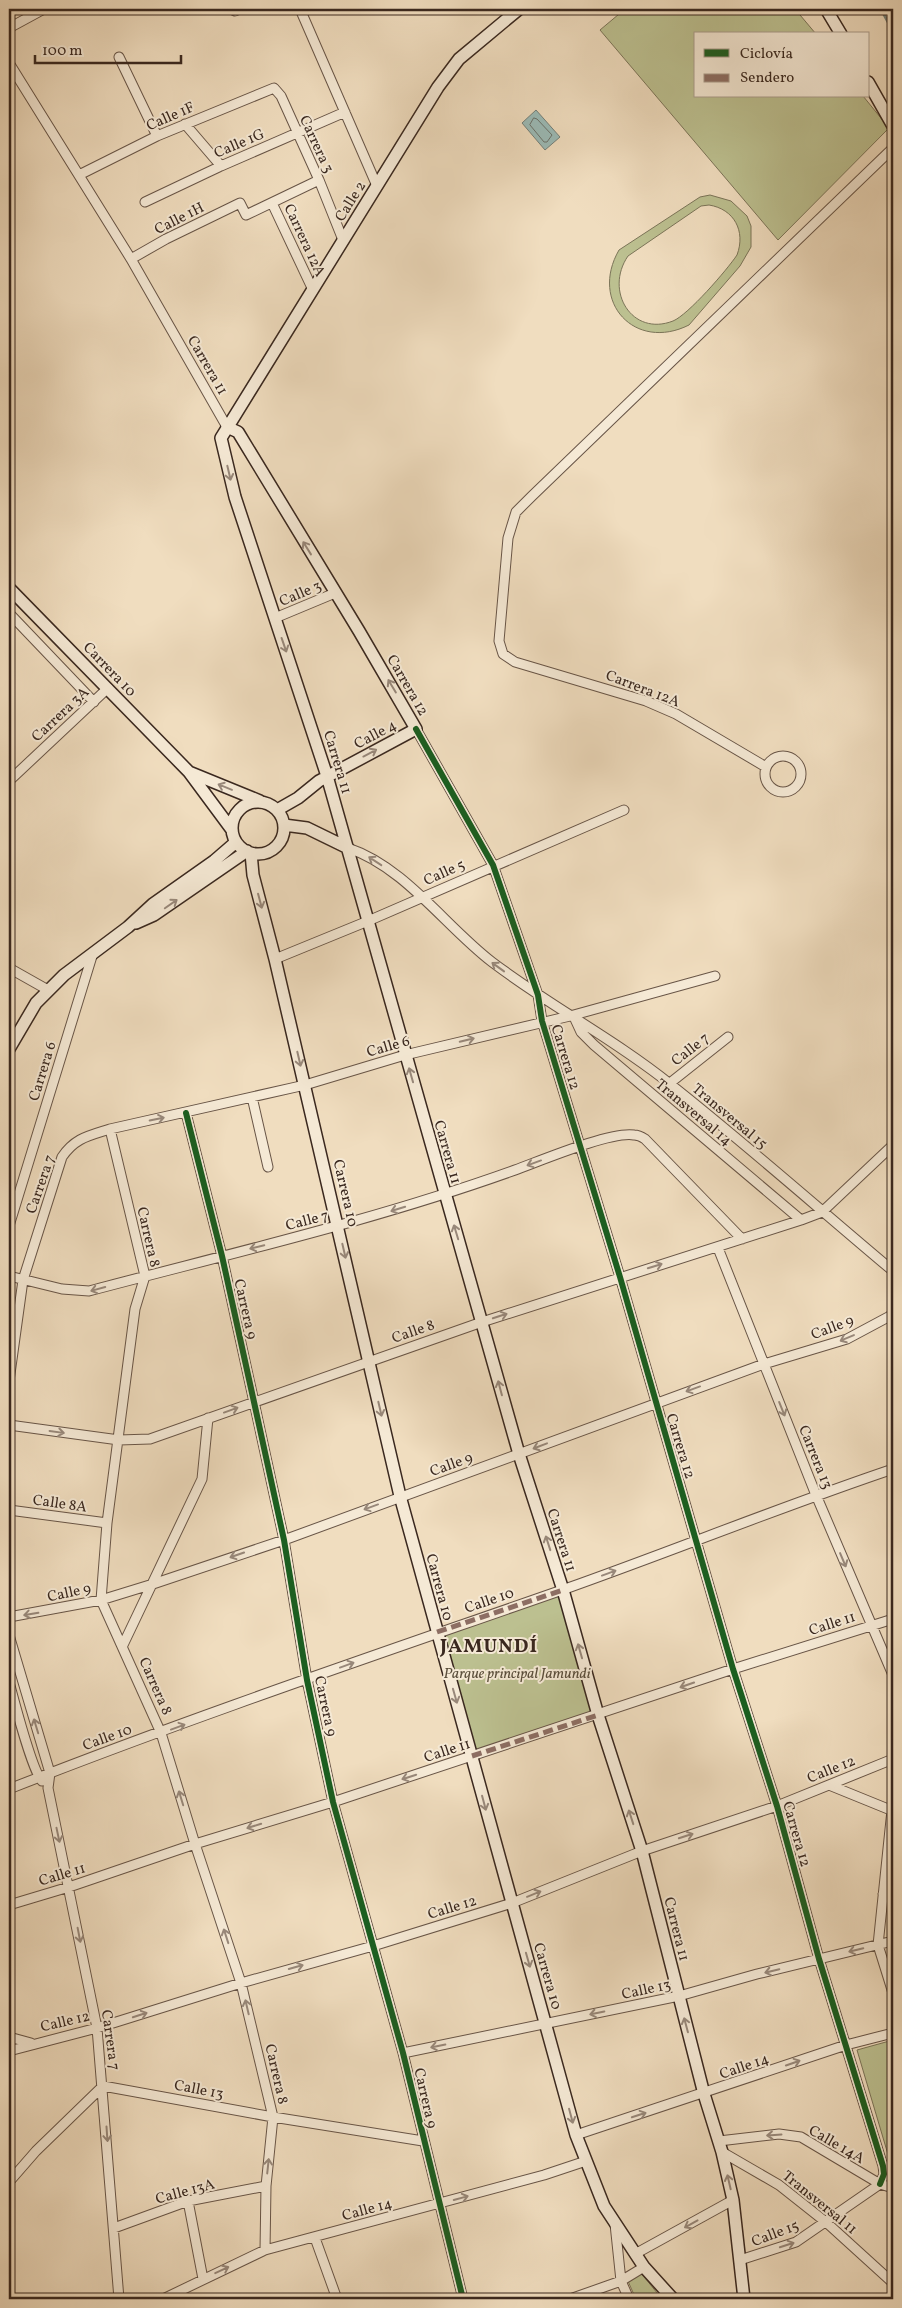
<svg xmlns="http://www.w3.org/2000/svg" width="902" height="2308" viewBox="0 0 902 2308" font-family="Vollkorn,serif">
<rect width="100%" height="100%" fill="#f0ddbf"/>
<filter id="stains"><feTurbulence type="fractalNoise" baseFrequency=".004" numOctaves="4"/><feColorMatrix values="0 0 0 0 .2 0 0 0 0 .09 0 0 0 0 .02 0 0 0 .5 -.17"/></filter>
<radialGradient id="worn" r=".72"><stop offset=".6" stop-color="#630" stop-opacity="0"/><stop offset="1" stop-color="#630" stop-opacity=".3"/></radialGradient>
<path fill="#bcc090" stroke="#7b7458" fill-rule="evenodd" d="M625 9H795L816 34H696V96H863L889 128 778 240 600 30Z
M710 195 731 201 747 216 751 226V247L740 266 689 325C635 352 589 302 619 250L700 197ZM709 205C734 209 746 231 737 255 727 270 688 315 673 321 632 337 604 291 628 256L701 206Z
M563 1590 598 1715 472 1756 437 1632Z
M893 2040V2186H892V2168L857 2050Z
M641 2273 662 2299H636L627 2279Z"/>
<path fill="#9bbbb7" stroke="#74807a" d="M536 110 560 137 545 150 522 123Z"/>
<g fill="none" stroke-linecap="round" stroke-linejoin="round">
<path stroke="#6a726b" stroke-width="1" d="M534 118 537 119 552 135 547 142H544L530 125Z"/>
<path stroke="#74807a" stroke-width="3" d="M881 9 893 31"/>
<g stroke="#685547" stroke-width="11">
<path id="street" d="M231 9 235 11 240 9
M300 9 377 186
M9 28 44 9
M119 57 157 136
M9 63 131 259 227 427
M185 124 221 166
M79 175 157 136 274 88 281 96 319 180 343 240
M145 202 221 166 345 112
M272 203 313 290
M131 259 166 239 240 203 246 215 319 180
M9 613 94 702
M275 618 335 593
M416 729 493 865 538 995 542 1021 620 1277 733 1669 777 1806 819 1959 883 2166 884 2174 880 2184
M765 774a18 18 0 1 1 36 0a18 18 0 1 1-36 0Z
M766 767 676 714 646 701 515 662 503 654 499 641 508 538 516 512 532 496 893 148
M9 781 108 688
M348 848C405 867 445 926 492 962 550 1006 614 1039 670 1084 746 1144 819 1209 893 1271
M275 959 368 921 624 810
M9 968 48 990
M575 1019 581 1032 594 1045 801 1220
M670 1083 728 1037
M252 1097 268 1167
M186 1113 222 1256 254 1402 284 1540 307 1680 333 1802 403 2053 463 2299
M110 1129 145 1276 135 1309 107 1523 101 1600 161 1733 195 1844 241 1983 273 2117 266 2186 265 2250
M9 1226 93 953
M718 1248 816 1495 893 1675
M9 1276 62 1289 89 1291C232 1253 376 1220 515 1170 540 1161 611 1131 634 1135 638 1135 642 1137 645 1139L742 1239
M9 1381 23 1280 62 1157C75 1138 88 1136 110 1129L305 1085 405 1055 570 1016 715 976
M9 1425 119 1440 150 1439 482 1322 801 1220 822 1212 893 1145
M9 1510 107 1523
M9 1617 101 1600 153 1584 284 1540 764 1364 847 1339 890 1316 893 1312
M9 1635 50 1773 48 1788 97 2028 119 2299
M123 1645 202 1479 208 1418
M9 1682C14 1700 32 1771 42 1781
M829 1785 893 1811
M9 1789C192 1717 379 1654 565 1589 675 1550 783 1506 893 1469
M892 1810 878 1945 893 1993
M883 1894 893 1896
M9 1905 69 1887 195 1844 333 1802 733 1669 893 1619
M9 2037 31 2043
M9 2051 97 2028 241 1983 373 1946 512 1903 642 1851 777 1806 893 1759
M403 2053 679 1996 757 1974 893 1941
M576 2135 846 2045 893 2033
M719 2141 779 2134 801 2137 880 2184 893 2188
M722 2152 779 2185 827 2223 893 2283
M9 2182 36 2151 103 2086 273 2117 423 2141
M188 2201 203 2279
M615 2224 621 2281 629 2299
M114 2228 188 2201 266 2186
M315 2238 337 2299
M635 2254 733 2200
M740 2260 796 2242 880 2184
M163 2299 265 2250 544 2175 586 2161
M570 2299 621 2281 644 2267"/>
</g>
<g stroke="#3a281f" stroke-width="14">
<path id="secondary" d="M519 9 459 59 438 87 221 438 235 497 327 776 519 1454 563 1590 598 1715 642 1851 704 2094 722 2152 733 2200 744 2299
M826 9 841 34
M892 9 893 10
M868 82 893 126
M227 427 238 432 359 631 416 729 319 781 298 798 277 810
M9 588 189 772 232 830
M189 772 260 801
M232 828a26 26 0 1 1 52 0a26 26 0 1 1-52 0Z
M284 825 307 828 348 848
M251 853 253 875 275 959 400 1496 576 2135 604 2206 644 2267 673 2299
M136 923 154 915 247 851
M9 1049 36 1003 64 975 128 927 153 904 214 861 236 842"/>
</g>
<use href="#street" stroke="#f5e9d5" stroke-width="9"/>
<use href="#secondary" stroke="#f5e9d5" stroke-width="11"/>
<path stroke="#8d6e63" stroke-width="5" stroke-dasharray="10 5" stroke-linecap="butt" d="M437 1632 563 1590
M472 1756 598 1715"/>
<g stroke="#f5e9d5" stroke-width="9">
<path id="cycleway" d="M416 729 493 865 538 995 542 1021 620 1277 733 1669 777 1806 819 1959 883 2166 884 2174 880 2184
M186 1113 222 1256 254 1402 284 1540 307 1680 333 1802 403 2053 463 2299"/>
</g>
<use href="#cycleway" stroke="#1b5e20" stroke-width="6"/>
</g>
<defs><path id="oneway-shaft" d="M-6 0H5M1.5-3L5.5 0L1.5 3" fill="none" stroke-width="1.6" stroke-linecap="round" stroke-linejoin="round" transform="scale(1.25)"/></defs>
<g stroke="#98887a">
<use href="#oneway-shaft" transform="translate(229 473) rotate(77)"/>
<use href="#oneway-shaft" transform="translate(307 548) rotate(-122)"/>
<use href="#oneway-shaft" transform="translate(284 645) rotate(71)"/>
<use href="#oneway-shaft" transform="translate(392 686) rotate(-121)"/>
<use href="#oneway-shaft" transform="translate(370 753) rotate(-28)"/>
<use href="#oneway-shaft" transform="translate(225 787) rotate(-158)"/>
<use href="#oneway-shaft" transform="translate(375 861) rotate(-147)"/>
<use href="#oneway-shaft" transform="translate(260 901) rotate(75)"/>
<use href="#oneway-shaft" transform="translate(171 904) rotate(-35)"/>
<use href="#oneway-shaft" transform="translate(498 967) rotate(-144)"/>
<use href="#oneway-shaft" transform="translate(467 1040) rotate(-14)"/>
<use href="#oneway-shaft" transform="translate(299 1059) rotate(77)"/>
<use href="#oneway-shaft" transform="translate(411 1075) rotate(-106)"/>
<use href="#oneway-shaft" transform="translate(157 1119) rotate(-12)"/>
<use href="#oneway-shaft" transform="translate(534 1163) rotate(160)"/>
<use href="#oneway-shaft" transform="translate(398 1209) rotate(163)"/>
<use href="#oneway-shaft" transform="translate(456 1232) rotate(-107)"/>
<use href="#oneway-shaft" transform="translate(257 1247) rotate(166)"/>
<use href="#oneway-shaft" transform="translate(344 1251) rotate(77)"/>
<use href="#oneway-shaft" transform="translate(655 1266) rotate(-17)"/>
<use href="#oneway-shaft" transform="translate(98 1289) rotate(165)"/>
<use href="#oneway-shaft" transform="translate(500 1316) rotate(-18)"/>
<use href="#oneway-shaft" transform="translate(847 1338) rotate(157)"/>
<use href="#oneway-shaft" transform="translate(500 1388) rotate(-105)"/>
<use href="#oneway-shaft" transform="translate(693 1389) rotate(160)"/>
<use href="#oneway-shaft" transform="translate(380 1409) rotate(77)"/>
<use href="#oneway-shaft" transform="translate(782 1409) rotate(68)"/>
<use href="#oneway-shaft" transform="translate(231 1410) rotate(-20)"/>
<use href="#oneway-shaft" transform="translate(57 1432) rotate(8)"/>
<use href="#oneway-shaft" transform="translate(540 1446) rotate(159)"/>
<use href="#oneway-shaft" transform="translate(371 1507) rotate(160)"/>
<use href="#oneway-shaft" transform="translate(548 1543) rotate(-108)"/>
<use href="#oneway-shaft" transform="translate(237 1555) rotate(161)"/>
<use href="#oneway-shaft" transform="translate(843 1560) rotate(67)"/>
<use href="#oneway-shaft" transform="translate(609 1573) rotate(-20)"/>
<use href="#oneway-shaft" transform="translate(31 1614) rotate(171)"/>
<use href="#oneway-shaft" transform="translate(580 1651) rotate(-106)"/>
<use href="#oneway-shaft" transform="translate(347 1665) rotate(-20)"/>
<use href="#oneway-shaft" transform="translate(687 1685) rotate(161)"/>
<use href="#oneway-shaft" transform="translate(455 1696) rotate(74)"/>
<use href="#oneway-shaft" transform="translate(36 1726) rotate(-107)"/>
<use href="#oneway-shaft" transform="translate(178 1727) rotate(-20)"/>
<use href="#oneway-shaft" transform="translate(409 1777) rotate(162)"/>
<use href="#oneway-shaft" transform="translate(181 1798) rotate(-107)"/>
<use href="#oneway-shaft" transform="translate(484 1803) rotate(75)"/>
<use href="#oneway-shaft" transform="translate(631 1817) rotate(-108)"/>
<use href="#oneway-shaft" transform="translate(254 1826) rotate(163)"/>
<use href="#oneway-shaft" transform="translate(58 1835) rotate(78)"/>
<use href="#oneway-shaft" transform="translate(686 1836) rotate(-18)"/>
<use href="#oneway-shaft" transform="translate(534 1894) rotate(-22)"/>
<use href="#oneway-shaft" transform="translate(79 1935) rotate(79)"/>
<use href="#oneway-shaft" transform="translate(226 1936) rotate(-108)"/>
<use href="#oneway-shaft" transform="translate(856 1950) rotate(166)"/>
<use href="#oneway-shaft" transform="translate(528 1960) rotate(74)"/>
<use href="#oneway-shaft" transform="translate(296 1967) rotate(-16)"/>
<use href="#oneway-shaft" transform="translate(772 1971) rotate(167)"/>
<use href="#oneway-shaft" transform="translate(247 2007) rotate(-103)"/>
<use href="#oneway-shaft" transform="translate(597 2013) rotate(168)"/>
<use href="#oneway-shaft" transform="translate(140 2015) rotate(-18)"/>
<use href="#oneway-shaft" transform="translate(686 2025) rotate(-105)"/>
<use href="#oneway-shaft" transform="translate(438 2046) rotate(169)"/>
<use href="#oneway-shaft" transform="translate(793 2063) rotate(-19)"/>
<use href="#oneway-shaft" transform="translate(639 2115) rotate(-18)"/>
<use href="#oneway-shaft" transform="translate(571 2116) rotate(75)"/>
<use href="#oneway-shaft" transform="translate(107 2134) rotate(86)"/>
<use href="#oneway-shaft" transform="translate(774 2135) rotate(176)"/>
<use href="#oneway-shaft" transform="translate(268 2166) rotate(-84)"/>
<use href="#oneway-shaft" transform="translate(729 2182) rotate(-103)"/>
<use href="#oneway-shaft" transform="translate(461 2198) rotate(-15)"/>
<use href="#oneway-shaft" transform="translate(691 2224) rotate(151)"/>
<use href="#oneway-shaft" transform="translate(787 2245) rotate(-18)"/>
<use href="#oneway-shaft" transform="translate(222 2270) rotate(-25)"/>
</g>
<g text-anchor="middle" stroke-width="4" stroke-linejoin="round" paint-order="stroke">
<g font-size="15" fill="#3a281f" stroke="#f5e9d5">
<text transform="translate(170 116) rotate(-24)" y="5">Calle 1F</text>
<text transform="translate(239 143) rotate(-23)" y="5">Calle 1G</text>
<text transform="translate(317 144) rotate(65)" y="5">Carrera 3</text>
<text transform="translate(350 201) rotate(-58)" y="5">Calle 2</text>
<text transform="translate(179 218) rotate(-27)" y="5">Calle 1H</text>
<text transform="translate(305 240) rotate(65)" y="5">Carrera 12A</text>
<text transform="translate(208 365) rotate(60)" y="5">Carrera 11</text>
<text transform="translate(300 593) rotate(-23)" y="5">Calle 3</text>
<text transform="translate(110 669) rotate(46)" y="5">Carrera 10</text>
<text transform="translate(408 685) rotate(60)" y="5">Carrera 12</text>
<text transform="translate(643 688) rotate(21)" y="5">Carrera 12A</text>
<text transform="translate(60 714) rotate(-43)" y="5">Carrera 3A</text>
<text transform="translate(375 734) rotate(-28)" y="5">Calle 4</text>
<text transform="translate(338 762) rotate(73)" y="5">Carrera 11</text>
<text transform="translate(444 872) rotate(-24)" y="5">Calle 5</text>
<text transform="translate(388 1046) rotate(-16)" y="5">Calle 6</text>
<text transform="translate(690 1049) rotate(-38)" y="5">Calle 7</text>
<text transform="translate(566 1057) rotate(73)" y="5">Carrera 12</text>
<text transform="translate(42 1071) rotate(-73)" y="5">Carrera 6</text>
<text transform="translate(694 1112) rotate(40)" y="5">Transversal 14</text>
<text transform="translate(730 1116) rotate(40)" y="5">Transversal 15</text>
<text transform="translate(448 1152) rotate(74)" y="5">Carrera 11</text>
<text transform="translate(40 1184) rotate(-71)" y="5">Carrera 7</text>
<text transform="translate(346 1193) rotate(77)" y="5">Carrera 10</text>
<text transform="translate(307 1220) rotate(-14)" y="5">Calle 7</text>
<text transform="translate(149 1237) rotate(77)" y="5">Carrera 8</text>
<text transform="translate(246 1309) rotate(77)" y="5">Carrera 9</text>
<text transform="translate(832 1327) rotate(-21)" y="5">Calle 9</text>
<text transform="translate(413 1331) rotate(-19)" y="5">Calle 8</text>
<text transform="translate(681 1446) rotate(73)" y="5">Carrera 12</text>
<text transform="translate(816 1457) rotate(68)" y="5">Carrera 13</text>
<text transform="translate(451 1464) rotate(-20)" y="5">Calle 9</text>
<text transform="translate(60 1503) rotate(8)" y="5">Calle 8A</text>
<text transform="translate(562 1540) rotate(72)" y="5">Carrera 11</text>
<text transform="translate(440 1587) rotate(75)" y="5">Carrera 10</text>
<text transform="translate(69 1592) rotate(-12)" y="5">Calle 9</text>
<text transform="translate(489 1600) rotate(-19)" y="5">Calle 10</text>
<text transform="translate(832 1623) rotate(-18)" y="5">Calle 11</text>
<text transform="translate(156 1686) rotate(66)" y="5">Carrera 8</text>
<text transform="translate(326 1706) rotate(78)" y="5">Carrera 9</text>
<text transform="translate(107 1737) rotate(-20)" y="5">Calle 10</text>
<text transform="translate(447 1750) rotate(-18)" y="5">Calle 11</text>
<text transform="translate(831 1769) rotate(-22)" y="5">Calle 12</text>
<text transform="translate(797 1834) rotate(74)" y="5">Carrera 12</text>
<text transform="translate(62 1874) rotate(-17)" y="5">Calle 11</text>
<text transform="translate(452 1907) rotate(-17)" y="5">Calle 12</text>
<text transform="translate(677 1929) rotate(76)" y="5">Carrera 11</text>
<text transform="translate(548 1976) rotate(74)" y="5">Carrera 10</text>
<text transform="translate(646 1989) rotate(-12)" y="5">Calle 13</text>
<text transform="translate(65 2021) rotate(-13)" y="5">Calle 12</text>
<text transform="translate(111 2040) rotate(82)" y="5">Carrera 7</text>
<text transform="translate(744 2066) rotate(-19)" y="5">Calle 14</text>
<text transform="translate(277 2074) rotate(77)" y="5">Carrera 8</text>
<text transform="translate(199 2089) rotate(11)" y="5">Calle 13</text>
<text transform="translate(426 2098) rotate(77)" y="5">Carrera 9</text>
<text transform="translate(837 2144) rotate(30)" y="5">Calle 14A</text>
<text transform="translate(185 2191) rotate(-15)" y="5">Calle 13A</text>
<text transform="translate(820 2202) rotate(39)" y="5">Transversal 11</text>
<text transform="translate(367 2209) rotate(-15)" y="5">Calle 14</text>
<text transform="translate(775 2233) rotate(-21)" y="5">Calle 15</text>
</g>
<g font-size="15" font-style="italic" fill="#5a4e3b" stroke="#f5e9d5">
<text x="517" y="1678">Parque principal Jamundi</text>
</g>
<g font-size="20" font-weight="bold" letter-spacing="1" fill="#3a281f" stroke="#f5e9d5">
<text x="489" y="1652">JAMUNDÍ</text>
</g>
</g>
<rect width="902" height="2308" fill="none" stroke="#f0ddbf" stroke-width="30"/>
<rect x="10" y="10" width="882" height="2288" fill="none" stroke="#3a281f" stroke-width="2.5"/>
<rect x="15" y="15" width="872" height="2278" fill="none" stroke="#3a281f"/>
<rect x="694" y="32" width="175" height="65" fill="#f5e9d5" stroke="#aa9c8c"/>
<rect x="704" y="49" width="25" height="8" fill="#1b5e20" stroke="#aa9c8c"/>
<text x="740" y="58" font-size="15" fill="#3a281f">Ciclovía</text>
<rect x="704" y="74" width="25" height="8" fill="#8d6e63" stroke="#aa9c8c"/>
<text x="740" y="82" font-size="15" fill="#3a281f">Sendero</text>
<path d="M35 55v8h146v-8" fill="none" stroke="#3a281f" stroke-width="2.5"/>
<text x="42" y="55" font-size="15" fill="#3a281f" stroke="#f5e9d5" stroke-width="4" paint-order="stroke">100 m</text>
<rect width="100%" height="100%" filter="url(#stains)"/>
<rect width="100%" height="100%" fill="url(#worn)"/>
</svg>
